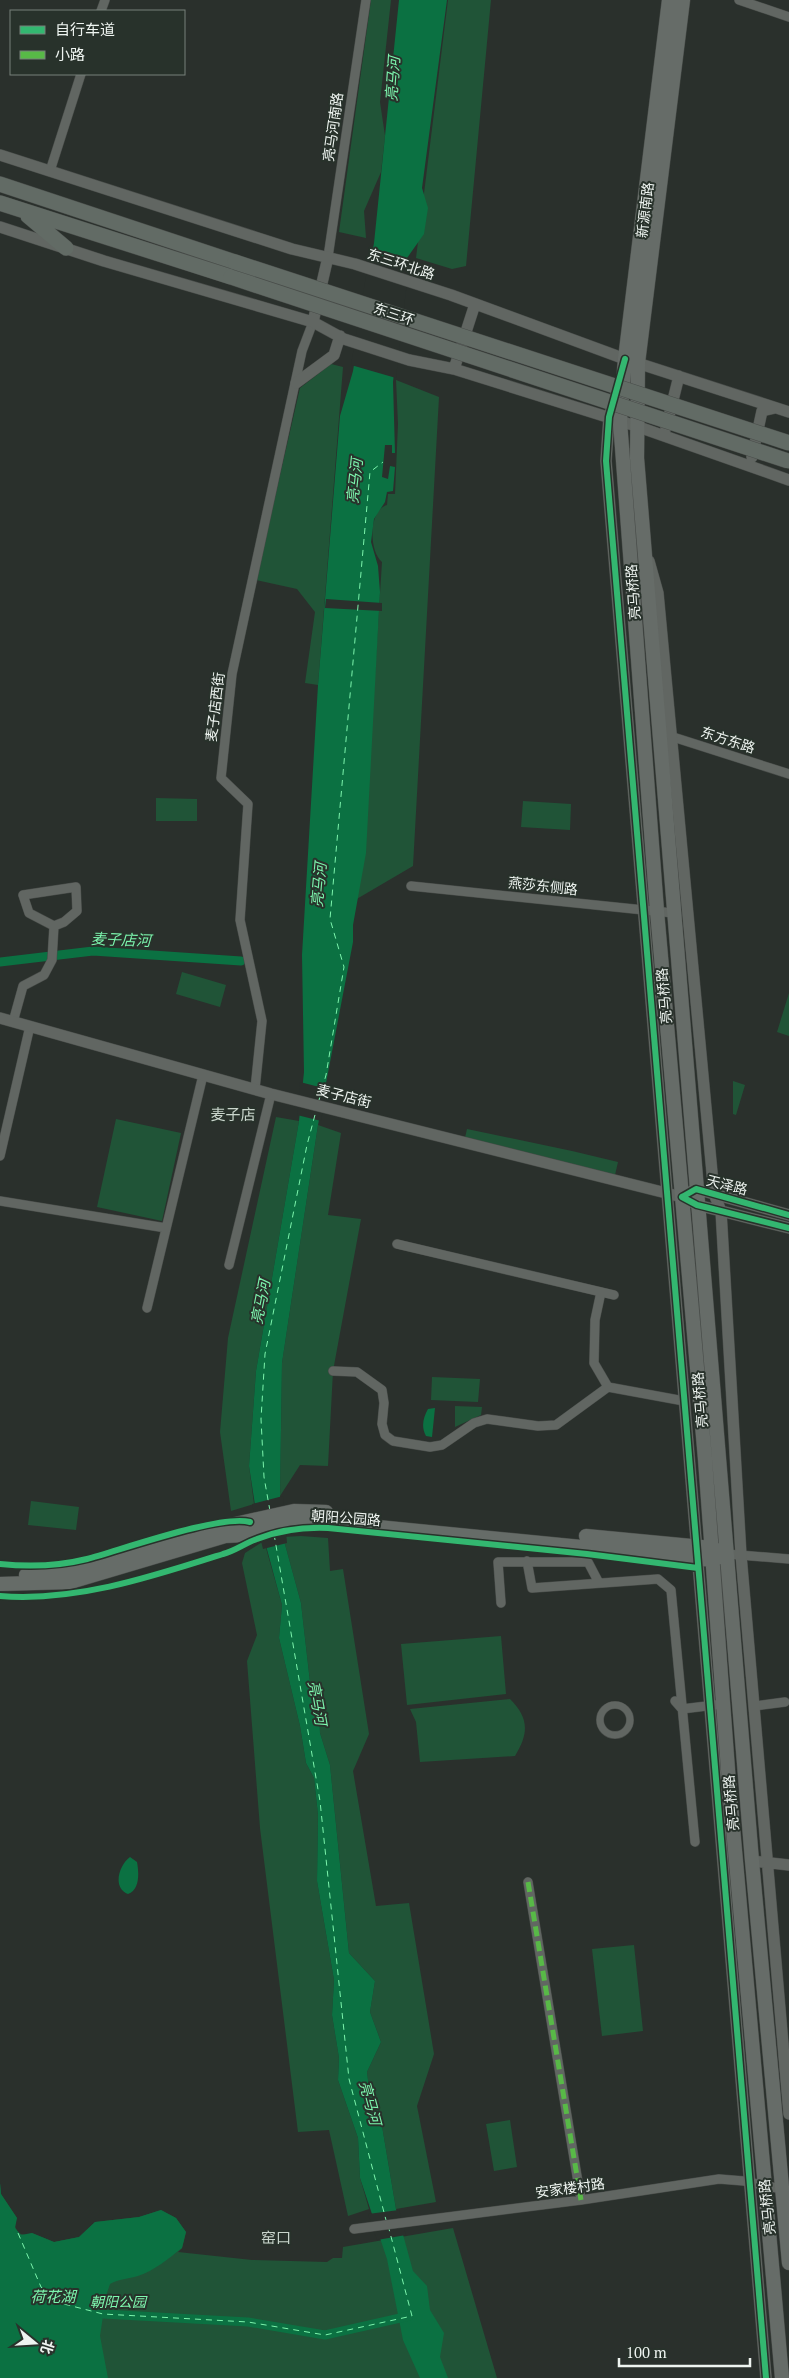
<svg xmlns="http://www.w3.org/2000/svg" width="789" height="2378" viewBox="0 0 789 2378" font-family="'PT Serif','Noto Sans SC',serif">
<rect width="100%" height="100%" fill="#2a302c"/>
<path fill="#205437" d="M371 0H391L380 102 385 136 381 172 364 211 366 238 339 232Z
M448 0H491L466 266 452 269 416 258Z
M331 364 343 367 318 685 305 683 315 612 297 589 256 580 300 388Z
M396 380 439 397 413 866 355 900 366 817 382 562C369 551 368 511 387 505L388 494H395L398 424Z
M156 798 197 799V821H156Z
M523 801 571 804 570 830 521 827Z
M182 972 226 985 220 1007 176 994Z
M789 993V1036L777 1032Z
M733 1081 745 1085 736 1115 733 1114Z
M276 1117 299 1121 256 1371 249 1466 254 1504 231 1511 220 1432 228 1338Z
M116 1119 181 1133 162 1221 97 1207Z
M318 1125 341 1133 328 1215 361 1219 333 1371 328 1466 300 1465 280 1496 282 1363Z
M467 1129 572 1151 618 1162 615 1175 464 1142Z
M432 1377 480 1379 478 1402 431 1400Z
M455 1406 482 1407 481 1415 455 1427Z
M31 1501 79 1507 76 1530 28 1525Z
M301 1536 328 1538 330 1571 343 1569 369 1734 353 1771 376 1906 409 1903 434 2054 417 2106 436 2202 396 2209 382 2126 371 2104 367 2072 381 2042 370 2012 375 1981 349 1953 330 1765 320 1733 319 1707 310 1682 301 1603 283 1537Z
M264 1541 282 1605 279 1638 300 1726 306 1763 314 1778 318 1815 317 1881 334 1980 332 2015 339 2058 338 2080 358 2138 360 2178 369 2209 348 2216 329 2130 298 2132 260 1828 247 1661 257 1635 242 1563 245 1553Z
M501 1636 506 1694 407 1705 401 1644Z
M510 1699C529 1718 529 1733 515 1756L420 1762 416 1722 410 1709Z
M634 1945 643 2031 602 2036 592 1949Z
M510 2120 517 2167 494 2171 486 2124Z
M0 2183 1 2194 17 2218 14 2224 18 2233 25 2235 32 2233 54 2242 79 2237 95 2222 139 2217 161 2210 176 2218 186 2232 182 2248 178 2252 252 2260 327 2262 333 2258H342L343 2247 453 2228 497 2378H0Z"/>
<path fill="#0b7142" d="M399 0H447L422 188 428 208 424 234 407 258 393 382 395 453H392V445H385L382 477 388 479 390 466 395 467 393 491 387 492 385 502 374 519 371 542 378 566 380 592 366 853 353 925V942L318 1125 282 1363 280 1496 283 1537 301 1603 310 1682 319 1707 320 1733 330 1765 349 1953 375 1981 370 2012 381 2042 367 2072 371 2104 382 2126 396 2209 413 2271 427 2286 430 2310 444 2333 440 2357 448 2378H420L403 2340 387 2259 360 2178 358 2138 338 2080 339 2058 332 2015 334 1980 317 1881 318 1815 314 1778 306 1763 300 1726 279 1638 282 1605 255 1505 249 1466 256 1371 299 1121 304 1072 302 955 318 685 340 416 353 371 374 243Z
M435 1408 432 1437 426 1436C421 1427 423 1418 428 1409Z
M130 1857 137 1862C139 1873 140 1890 128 1894 112 1888 119 1865 130 1857Z
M0 2183 1 2194 17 2218 15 2228 21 2235 32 2233 54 2242 79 2237 95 2222 139 2217 161 2210 176 2218 186 2232 182 2248C169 2258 154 2271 138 2276 128 2279 119 2279 110 2284L106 2296 100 2336 108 2378H0Z"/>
<path fill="#2a302c" d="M370 252 409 264 396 378 351 365Z
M326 599 382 603V611L325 608Z
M300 1082 327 1089 321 1121 297 1115Z
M283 1496 287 1543 263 1549 252 1504Z
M399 2210 406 2235 377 2240 368 2214Z"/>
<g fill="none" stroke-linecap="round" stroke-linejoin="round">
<path stroke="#0b7142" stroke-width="9" d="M0 962 93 951 241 961
M103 2314 248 2322 325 2335 409 2316"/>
<path stroke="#7cf5ad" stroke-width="1" stroke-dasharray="6 5" stroke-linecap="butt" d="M319 1100 326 1075 344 967 330 919 370 472 383 462
M270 1511 264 1477 261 1419 265 1354 307 1145 316 1111
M274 1534 320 1801 349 2079 386 2220
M18 2233 41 2287 60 2303 103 2314 248 2322 325 2335 412 2316 389 2229"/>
<g stroke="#484c49" stroke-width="8">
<path id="pedestrian" d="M600 1720a15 15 0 1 1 30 0a15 15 0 1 1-30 0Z"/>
</g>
<g stroke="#484c49" stroke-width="10">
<path id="minor" d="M739 0 789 17
M101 11 105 0
M50 171 81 74
M328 257 366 0
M666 737H673L789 774
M411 886 673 913
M13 1022 23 986 44 975 52 960 54 926 64 922 77 911 76 887 23 895 29 913 54 926
M255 1089 262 1021 240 920 248 804 221 778 232 674 302 351 313 322
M0 1156 30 1026
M0 1201 166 1228
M397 1244 614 1295
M229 1265 271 1094
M601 1292 595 1320 594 1363 608 1387 684 1401
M147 1308 203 1075
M333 1371 357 1372 382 1390 384 1403 382 1424 385 1435 393 1441 430 1447 442 1445 474 1423 487 1419 538 1426 556 1425 608 1387
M727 1554 789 1559
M527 1561 532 1588 658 1579 671 1590 695 1842
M501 1603 498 1562H588L599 1583
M675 1701 682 1709 723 1704
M755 1706 785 1702
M528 1882 581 2200
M354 2229 581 2200 719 2179 744 2181 786 2190"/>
</g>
<g stroke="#484c49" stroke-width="12">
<path id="tertiary" d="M0 155 292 249 355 264 451 295 625 359 789 412
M0 227 104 261 313 322 344 339 409 360 454 369 636 426 789 480
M313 322 328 257
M454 369 475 304
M296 383 334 355 340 336
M615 397 609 417 606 461 766 2378
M666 428 679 376
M752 457 762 411 775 408
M649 561 658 593 714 1194 721 1211 741 1555 789 2114
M0 1018 271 1094 682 1197 697 1205 789 1228
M690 1192 696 1189 789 1215
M752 1861 789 1865"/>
</g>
<g stroke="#484c49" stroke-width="15">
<path id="secondary" d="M669 0 625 359 620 421 657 911 705 1459 729 1783 782 2378
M683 0 638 363 637 458 752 1861 789 2263
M586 1536 712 1548 721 1552
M26 1575 68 1572 222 1527 294 1511 326 1512
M0 1584 70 1582 225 1536 244 1535 297 1521 327 1522 713 1560 721 1556"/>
</g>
<g stroke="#484c49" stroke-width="16">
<path id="trunk" d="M0 184 235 262
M0 203 231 277
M28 216 66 248"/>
</g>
<use href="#pedestrian" stroke="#616662" stroke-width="7"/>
<use href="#minor" stroke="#616662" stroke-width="9"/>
<use href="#tertiary" stroke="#616662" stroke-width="11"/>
<use href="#secondary" stroke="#666c68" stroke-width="14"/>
<use href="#trunk" stroke="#626b65" stroke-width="15"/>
<g stroke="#484c49" stroke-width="16" stroke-linecap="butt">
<path id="trunk-bridge" d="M235 262 789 443
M231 277 788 461"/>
</g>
<use href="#trunk-bridge" stroke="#626b65" stroke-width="15"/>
<path stroke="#58b947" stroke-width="5" stroke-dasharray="10 5" stroke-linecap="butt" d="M528 1882 581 2200"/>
<g stroke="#28322b" stroke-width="9">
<path id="cycleway" d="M625 359 609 417 606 461 766 2378
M682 1197 697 1205 789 1228
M682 1197 696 1189 789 1215
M0 1564C29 1567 59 1566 87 1559 121 1550 221 1514 250 1522
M0 1596C76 1602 151 1577 223 1554 235 1551 245 1543 257 1539 280 1530 304 1527 328 1528L587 1554 698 1568"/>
</g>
<use href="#cycleway" stroke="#33b770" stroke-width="6"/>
</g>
<g text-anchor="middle" stroke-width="4" stroke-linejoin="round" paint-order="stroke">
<g font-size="14" fill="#eef4f0" stroke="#28322b">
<text transform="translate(333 127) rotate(-82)" y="5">亮马河南路</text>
<text transform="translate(645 210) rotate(-83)" y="5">新源南路</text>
<text transform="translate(401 264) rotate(18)" y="5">东三环北路</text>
<text transform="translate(394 314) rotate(18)" y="5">东三环</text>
<text transform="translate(633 592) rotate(-94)" y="5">亮马桥路</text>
<text transform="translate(215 707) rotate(-83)" y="5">麦子店西街</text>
<text transform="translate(728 740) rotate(18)" y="5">东方东路</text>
<text transform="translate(543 886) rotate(6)" y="5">燕莎东侧路</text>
<text transform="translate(664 996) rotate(-95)" y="5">亮马桥路</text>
<text transform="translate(344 1096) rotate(14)" y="5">麦子店街</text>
<text transform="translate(727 1185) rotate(14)" y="5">天泽路</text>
<text transform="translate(700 1400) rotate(-95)" y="5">亮马桥路</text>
<text transform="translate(346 1518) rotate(4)" y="5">朝阳公园路</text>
<text transform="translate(731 1803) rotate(-95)" y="5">亮马桥路</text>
<text transform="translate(570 2188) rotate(-8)" y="5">安家楼村路</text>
<text transform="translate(767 2207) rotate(-96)" y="5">亮马桥路</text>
</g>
<g font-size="14" font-style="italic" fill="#7ef8af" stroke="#28322b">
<text x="118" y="2307">朝阳公园</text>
</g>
<g font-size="15" font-style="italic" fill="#7cf5ad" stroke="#28322b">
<text transform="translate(393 79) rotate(-86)" y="5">亮马河</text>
<text transform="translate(355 481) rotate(-84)" y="5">亮马河</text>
<text transform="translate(319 885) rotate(-85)" y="5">亮马河</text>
<text transform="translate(121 940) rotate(2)" y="5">麦子店河</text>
<text transform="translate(261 1302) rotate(-79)" y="5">亮马河</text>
<text transform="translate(317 1703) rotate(80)" y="5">亮马河</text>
<text transform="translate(370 2103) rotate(75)" y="5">亮马河</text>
<text x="53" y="2302">荷花湖</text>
</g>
<g font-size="15" fill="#c9d5cc" stroke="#28322b">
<text x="233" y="1120">麦子店</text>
<text x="276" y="2243">窑口</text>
</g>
</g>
<rect x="10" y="10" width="175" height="65" fill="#28322b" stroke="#77807a"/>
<rect x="20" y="26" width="25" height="8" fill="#33b770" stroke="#77807a"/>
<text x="55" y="35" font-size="15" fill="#eef4f0">自行车道</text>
<rect x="20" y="51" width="25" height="8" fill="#58b947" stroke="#77807a"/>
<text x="55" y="60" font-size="15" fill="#eef4f0">小路</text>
<g transform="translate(35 2343) rotate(108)" stroke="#28322b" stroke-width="4" paint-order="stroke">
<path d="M0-4L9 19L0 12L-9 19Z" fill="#eef4f0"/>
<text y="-8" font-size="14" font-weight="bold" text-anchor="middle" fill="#eef4f0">北</text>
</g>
<path d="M619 2358v8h131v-8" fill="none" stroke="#eef4f0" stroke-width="2.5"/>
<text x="626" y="2358" font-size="15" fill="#eef4f0" stroke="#28322b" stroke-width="4" paint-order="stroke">100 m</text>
</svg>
